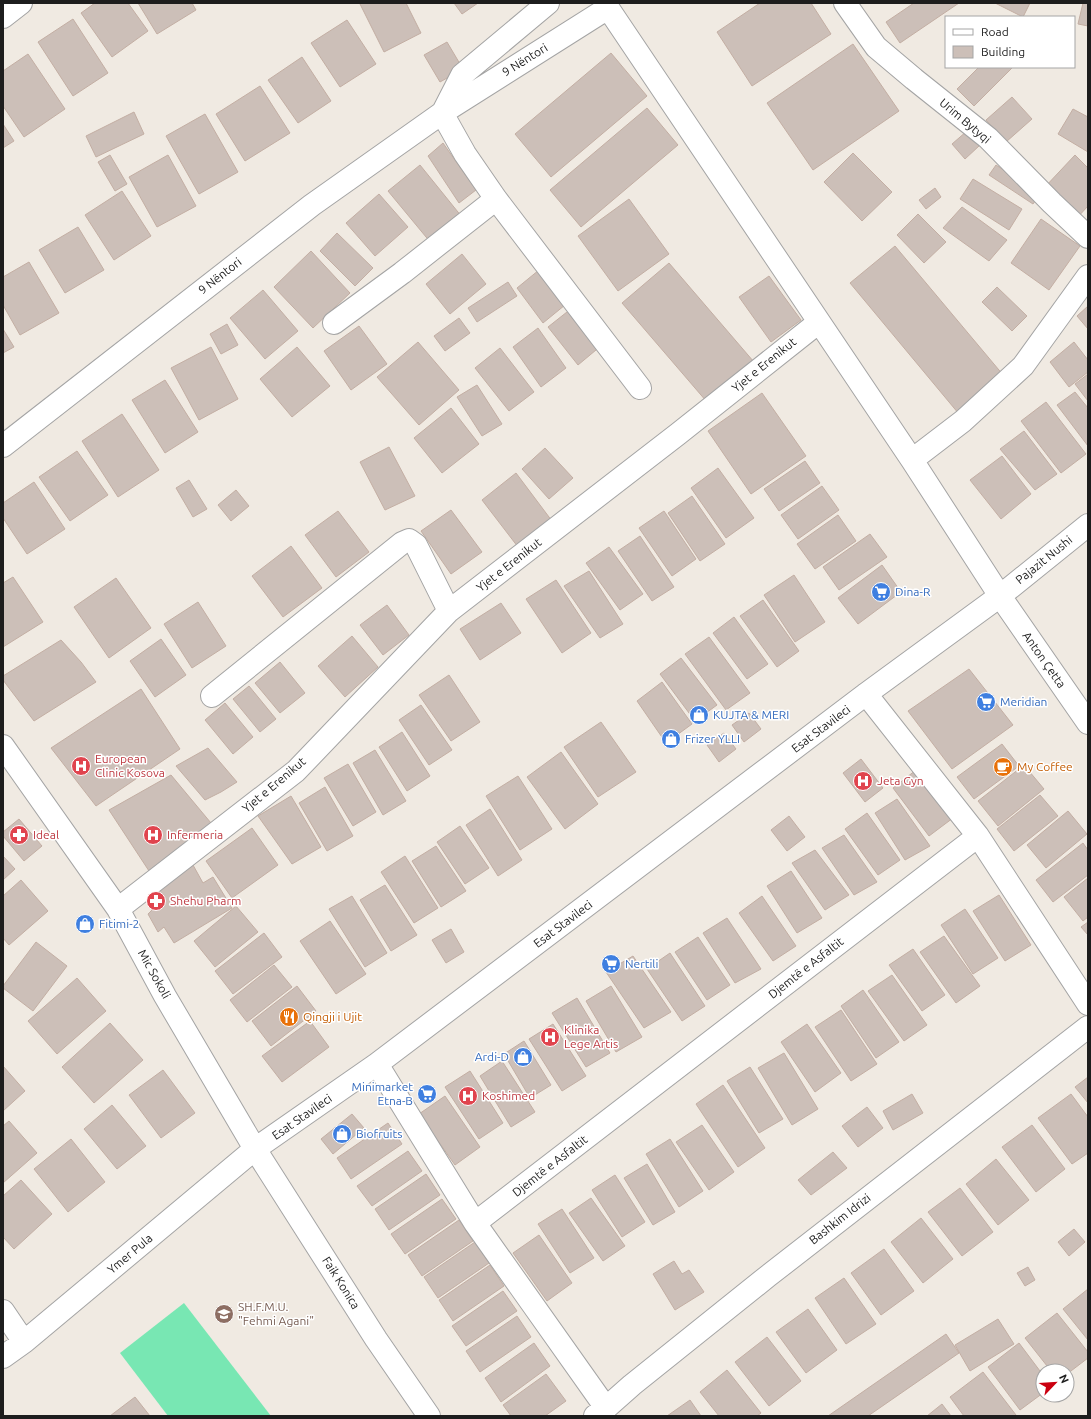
<svg xmlns="http://www.w3.org/2000/svg" width="1091" height="1419" viewBox="0 0 1091 1419" font-family="Ubuntu,sans-serif">
<rect width="100%" height="100%" fill="#f0eae2"/>
<path fill="#78e7b3" d="M184 1303 271 1416H168L120 1353Z"/>
<path fill="#ccbfb8" stroke="#c3aea3" d="M95 3H128L148 31 112 57 81 13Z
M138 3H192L196 10 157 34Z
M362 3H406L421 33 384 52 360 4Z
M454 3H478L462 14Z
M760 3H811L831 34 752 86 717 32Z
M914 3H959L900 43 886 22Z
M995 3H1030L1023 17Z
M1083 3H1088V26L1078 24Z
M73 19 108 73 73 96 38 42Z
M347 20 376 64 340 87 311 43Z
M447 42 463 69 440 82 424 55Z
M853 44 899 111 813 170 767 103Z
M611 53 647 96 551 177 515 134Z
M28 54 65 109 24 137 3 106V71Z
M302 57 331 101 298 123 268 80Z
M979 67H1013L974 106 957 89Z
M260 86 290 133 245 161 216 114Z
M1012 97 1032 119 1006 142 986 120Z
M647 108 678 145 581 227 550 190Z
M1073 109 1088 117V152L1058 134Z
M134 112 144 134 96 157 86 136Z
M205 114 238 172 199 194 166 136Z
M3 124 14 141 3 148Z
M967 131 979 146 965 159 952 144Z
M443 143 476 190 459 203 428 156Z
M853 153 892 192 862 221 824 182Z
M110 155 127 184 115 191 98 162Z
M168 155 196 206 157 227 129 177Z
M1075 155 1088 168V206L1076 219 1044 188Z
M420 165 462 217 431 243 388 191Z
M996 165 1040 194 1033 204 989 175Z
M973 179 1022 209 1009 230 960 199Z
M935 188 941 197 926 209 919 200Z
M122 191 151 236 114 260 85 215Z
M379 194 408 227 375 256 346 223Z
M629 199 669 254 618 291 578 236Z
M962 207 1007 240 989 261 943 228Z
M918 214 946 242 924 263 897 235Z
M1041 219 1080 246 1049 290 1011 263Z
M78 227 104 270 65 293 39 250Z
M337 233 373 268 355 286 320 251Z
M895 246 1004 376 959 414 850 283Z
M311 251 350 293 313 328 274 287Z
M462 254 486 284 450 314 426 284Z
M29 262 59 313 20 335 3 305V277Z
M669 263 754 362 707 402 622 303Z
M539 270 565 305 543 323 517 288Z
M769 276 801 320 771 342 739 297Z
M508 282 517 296 477 322 468 308Z
M997 287 1027 316 1012 331 982 302Z
M263 290 298 331 265 359 230 318Z
M1088 306V329L1077 316Z
M572 308 602 345 578 365 548 327Z
M459 318 470 333 445 351 434 336Z
M227 324 238 345 221 354 210 334Z
M359 326 387 364 351 390 324 351Z
M538 328 566 368 541 387 513 347Z
M3 329 14 347 3 353Z
M418 342 459 390 419 425 377 377Z
M1074 342 1088 360V372L1069 387 1050 362Z
M211 347 238 399 199 420 171 368Z
M297 347 330 386 292 417 260 379Z
M500 348 534 392 509 411 475 368Z
M1088 374V401L1075 384Z
M165 380 198 432 165 453 132 400Z
M477 385 502 424 482 436 457 397Z
M1075 392 1088 408V446L1057 405Z
M762 393 806 456 751 494 708 431Z
M1046 402 1086 454 1061 473 1021 421Z
M451 408 479 444 442 473 414 438Z
M122 414 159 470 118 497 82 441Z
M1024 431 1057 474 1035 490 1000 449Z
M389 447 415 496 385 510 360 462Z
M545 448 573 478 549 499 522 469Z
M77 451 108 495 70 521 39 477Z
M1002 456 1031 494 1001 519 970 480Z
M805 461 820 483 779 511 764 489Z
M718 468 754 518 726 538 691 488Z
M516 473 552 521 518 547 482 500Z
M189 480 207 509 193 517 176 488Z
M34 482 65 529 27 554 3 518V503Z
M822 486 839 510 798 539 781 515Z
M236 490 249 506 231 521 218 505Z
M692 496 725 544 700 561 668 513Z
M451 510 482 552 451 574 421 531Z
M338 511 369 552 336 577 305 535Z
M664 511 696 559 672 576 639 528Z
M838 515 856 541 815 569 797 544Z
M870 534 887 557 839 590 823 567Z
M640 536 674 587 652 601 618 551Z
M291 546 322 588 283 617 252 576Z
M609 547 643 594 620 610 586 563Z
M882 565 901 592 858 624 838 598Z
M589 571 623 624 600 638 564 586Z
M794 575 825 622 795 642 764 595Z
M13 577 43 622 3 647V583Z
M116 578 151 628 109 658 74 607Z
M556 580 591 633 562 653 526 599Z
M763 600 799 651 777 667 740 616Z
M198 602 226 646 192 668 164 624Z
M501 603 521 633 480 660 460 629Z
M387 605 409 635 383 655 360 625Z
M734 617 768 664 747 679 713 633Z
M352 636 378 667 345 697 318 666Z
M709 637 750 693 726 710 685 654Z
M161 639 186 675 155 697 130 661Z
M61 640 81 662 96 682 34 721 3 680V676Z
M681 658 717 705 695 721 660 674Z
M280 662 305 693 280 713 255 683Z
M969 669 1013 725 952 769 908 711Z
M449 675 480 722 451 741 419 695Z
M662 682 692 724 666 743 637 701Z
M249 686 276 719 260 732 233 699Z
M141 689 180 749 96 806 51 748Z
M225 703 253 737 233 754 205 720Z
M421 705 452 750 429 765 399 720Z
M749 713 761 729 744 742 732 725Z
M601 722 636 772 598 797 564 747Z
M402 732 430 776 407 791 379 747Z
M724 733 736 749 719 762 707 745Z
M1002 744 1019 766 974 799 957 777Z
M208 748 237 782 221 792 205 800 176 766Z
M375 750 406 801 383 815 353 763Z
M561 752 598 804 565 829 527 777Z
M861 759 883 788 865 802 843 773Z
M348 764 376 812 353 826 324 778Z
M1024 765 1044 789 998 826 978 801Z
M916 770 953 818 929 836 893 788Z
M171 775 211 823 151 874 109 810Z
M518 776 552 829 520 850 486 796Z
M325 787 353 836 327 851 299 803Z
M1040 795 1058 816 1014 851 997 829Z
M291 796 321 847 292 864 258 816Z
M897 799 930 846 905 860 875 813Z
M490 809 522 860 498 876 466 825Z
M1068 811 1087 834 1046 868 1027 845Z
M867 813 900 860 878 875 845 829Z
M789 816 805 837 787 851 771 830Z
M19 819 42 846 24 861 3 836V832Z
M460 826 489 868 465 884 437 842Z
M252 828 278 865 232 898 206 861Z
M844 835 877 882 854 895 822 848Z
M1083 843 1088 850V875L1053 902 1036 880Z
M436 846 466 891 441 907 412 861Z
M815 850 849 895 825 910 792 863Z
M3 856 15 869 3 880Z
M405 856 438 908 414 923 381 872Z
M193 865 203 883 213 877 232 908 174 943 164 927 158 932 148 914 152 910 143 895Z
M791 871 822 918 797 933 767 886Z
M1088 878V917L1083 921 1064 897Z
M21 880 48 911 9 945 3 938V896Z
M385 885 417 935 391 951 360 900Z
M999 895 1031 945 1005 961 973 911Z
M352 896 387 953 365 967 329 909Z
M762 896 796 946 773 961 739 913Z
M236 906 258 932 215 967 194 941Z
M965 909 998 958 973 974 941 925Z
M727 918 761 969 735 983 703 933Z
M330 921 366 974 336 994 300 941Z
M1088 922V935L1081 927Z
M451 929 464 952 446 963 432 940Z
M264 933 282 957 233 994 215 971Z
M944 936 980 986 956 1003 920 952Z
M698 937 730 985 707 1000 675 952Z
M36 942 67 966 33 1011 3 988V986Z
M913 949 945 995 922 1011 889 965Z
M670 953 705 1006 682 1021 647 969Z
M633 956 671 1012 644 1028 606 972Z
M274 965 292 987 247 1022 230 1000Z
M892 975 927 1025 904 1041 868 991Z
M77 978 106 1011 57 1054 28 1021Z
M297 986 316 1011 271 1046 252 1021Z
M611 986 642 1037 616 1052 586 1001Z
M863 990 899 1042 876 1058 841 1006Z
M577 998 610 1053 586 1067 552 1013Z
M841 1010 877 1064 851 1081 815 1027Z
M310 1021 329 1047 282 1082 262 1056Z
M110 1023 143 1060 94 1103 62 1067Z
M553 1024 586 1076 562 1091 529 1039Z
M807 1024 841 1073 815 1092 781 1042Z
M524 1041 551 1085 530 1098 504 1054Z
M784 1053 818 1109 792 1125 758 1068Z
M502 1061 535 1112 511 1127 480 1076Z
M3 1066 25 1091 3 1111Z
M750 1067 783 1119 759 1133 727 1081Z
M163 1070 195 1113 161 1138 129 1095Z
M470 1071 503 1123 479 1139 445 1087Z
M1088 1077V1103L1075 1087Z
M723 1085 765 1148 738 1167 696 1104Z
M912 1094 923 1113 893 1130 883 1111Z
M1071 1094 1088 1117V1153L1072 1164 1038 1118Z
M445 1096 480 1147 455 1165 419 1114Z
M112 1105 146 1146 117 1169 84 1129Z
M867 1107 883 1128 858 1147 842 1126Z
M352 1114 364 1128 333 1154 321 1139Z
M9 1121 37 1153 3 1183V1126Z
M388 1123 402 1144 351 1179 337 1158Z
M702 1125 734 1172 709 1190 676 1142Z
M1032 1125 1065 1169 1036 1192 1002 1147Z
M71 1139 105 1182 68 1212 34 1169Z
M670 1139 703 1191 679 1207 646 1154Z
M408 1151 422 1171 372 1206 357 1186Z
M833 1152 847 1168 811 1195 798 1180Z
M996 1159 1029 1200 998 1225 966 1184Z
M647 1164 675 1212 653 1225 624 1178Z
M426 1174 440 1195 389 1230 375 1209Z
M615 1175 645 1222 622 1237 592 1190Z
M21 1180 52 1214 14 1249 3 1237V1196Z
M960 1188 993 1232 962 1256 928 1212Z
M591 1198 625 1246 603 1261 569 1213Z
M442 1199 456 1219 405 1254 391 1234Z
M562 1209 594 1258 570 1273 538 1224Z
M921 1218 953 1259 923 1283 891 1242Z
M459 1220 473 1241 422 1276 408 1255Z
M1074 1229 1085 1242 1069 1256 1058 1242Z
M539 1235 572 1283 547 1301 513 1253Z
M475 1242 489 1263 438 1298 424 1277Z
M884 1249 914 1291 881 1315 851 1273Z
M674 1261 682 1274 689 1270 704 1292 675 1310 653 1274Z
M490 1265 504 1286 453 1321 439 1300Z
M1028 1267 1035 1280 1025 1286 1017 1273Z
M844 1278 876 1324 846 1344 815 1298Z
M1088 1289V1340L1063 1309Z
M503 1291 517 1311 466 1346 452 1326Z
M808 1309 837 1350 806 1373 776 1332Z
M1057 1313 1088 1352V1358L1067 1374V1371H1051L1025 1338Z
M517 1316 531 1337 480 1372 466 1351Z
M998 1319 1014 1344 970 1371 955 1345Z
M946 1334 959 1353 868 1416H828Z
M767 1337 801 1381 769 1406 735 1362Z
M534 1343 550 1366 501 1402 485 1378Z
M1019 1343 1043 1375V1393L1020 1410 988 1367Z
M727 1370 761 1413 757 1416H719L700 1392Z
M983 1372 1016 1415 1015 1416H964L950 1397Z
M546 1374 566 1401 545 1416H511L503 1405Z
M135 1397 150 1416H110Z
M690 1400 701 1416H667Z
M942 1404 951 1416H927Z"/>
<g fill="none" stroke-linecap="round" stroke-linejoin="round">
<g stroke="#a4a4a4" stroke-width="24">
<path id="minor" d="M845 3 876 47 914 79 988 138 1052 203 1088 237
M3 17 21 3
M443 112 462 75 548 3
M442 113 465 154 496 199 640 388
M334 323 402 273 496 199
M3 446 312 205 442 113 608 8 912 460 1000 596 1088 723
M912 460 963 421 1023 366 1088 276
M866 694 978 836
M212 696 402 543 409 540 416 545 449 611
M3 746 118 909 165 996 255 1149 376 1339 429 1416
M118 909 296 771 449 611 678 434 819 322
M377 1064 475 1223 606 1408
M475 1223 978 836 1088 1004
M3 1311 24 1342
M3 1357 24 1342 255 1149 377 1064 866 694 1000 596 1088 525
M595 1416 606 1408 632 1385 768 1276 1088 1027"/>
</g>
<use href="#minor" stroke="#fff" stroke-width="22"/>
</g>
<defs>
<g id="supermarket-disc" transform="scale(1)"><circle r="9.5" fill="#3f7fe0" stroke="#fff"/><path d="M-6-5.5h2.5l.6 2H6L4.5 2H-2.5L-4.4-4H-6ZM-1.5 3.2a1.3 1.3 0 1 0 .1 0ZM3 3.2a1.3 1.3 0 1 0 .1 0Z" fill="#fff"/></g>
<g id="shop-disc" transform="scale(1)"><circle r="9.5" fill="#3f7fe0" stroke="#fff"/><path d="M-5-2.5h2.3a2.7 3.5 0 0 1 5.4 0H5L5.5 6h-11ZM-1.5-2.5h3a1.5 2.3 0 0 0-3 0Z" fill="#fff"/></g>
<g id="hospital-disc" transform="scale(1)"><circle r="9.5" fill="#e0444e" stroke="#fff"/><path d="M-5-5h3v3.5h4V-5h3V5h-3V1.5h-4V5h-3Z" fill="#fff"/></g>
<g id="cafe-disc" transform="scale(1)"><circle r="9.5" fill="#e8710a" stroke="#fff"/><path d="M-5.5-4.5H6V0H3Q3 3.5 0 3.5H-2.5Q-5.5 3.5-5.5 0ZM3-3.2v2h1.7v-2ZM-6 4.5H4V6H-6Z" fill="#fff"/></g>
<g id="pharmacy-disc" transform="scale(1)"><circle r="9.5" fill="#e0444e" stroke="#fff"/><path d="M-2-6h4v4h4v4h-4v4h-4v-4h-4v-4h4Z" fill="#fff"/></g>
<g id="restaurant-disc" transform="scale(1)"><circle r="9.5" fill="#e8710a" stroke="#fff"/><path d="M-5-6h1v4h1v-4h1v4h1v-4h1v5L-1.5 .5V6h-2V.5L-5-1ZM5-6V6H3V1.5H1.5Q1.5-4 5-6Z" fill="#fff"/></g>
<g id="school-disc" transform="scale(1)"><circle r="9.5" fill="#8d6e63" stroke="#fff"/><path d="M0-5L7-2L0 1L-7-2ZM-4 1L0 2.5L4 1V4Q0 6-4 4Z" fill="#fff"/></g>
</defs>
<g fill-rule="evenodd">
<use href="#supermarket-disc" x="881" y="592"/>
<use href="#supermarket-disc" x="986" y="702"/>
<use href="#shop-disc" x="699" y="715"/>
<use href="#shop-disc" x="671" y="739"/>
<use href="#hospital-disc" x="81" y="766"/>
<use href="#cafe-disc" x="1003" y="767"/>
<use href="#hospital-disc" x="863" y="781"/>
<use href="#pharmacy-disc" x="19" y="835"/>
<use href="#hospital-disc" x="153" y="835"/>
<use href="#pharmacy-disc" x="156" y="901"/>
<use href="#shop-disc" x="85" y="924"/>
<use href="#supermarket-disc" x="611" y="964"/>
<use href="#restaurant-disc" x="289" y="1017"/>
<use href="#hospital-disc" x="550" y="1037"/>
<use href="#shop-disc" x="523" y="1057"/>
<use href="#supermarket-disc" x="427" y="1094"/>
<use href="#hospital-disc" x="468" y="1096"/>
<use href="#shop-disc" x="342" y="1134"/>
<use href="#school-disc" x="224" y="1314"/>
</g>
<g text-anchor="middle" stroke-width="3" stroke-linejoin="round" paint-order="stroke">
<g font-size="12" fill="#1d1d1d" stroke="#fff">
<text transform="translate(525 60) rotate(-32)" y="4">9 Nëntori</text>
<text transform="translate(965 121) rotate(40)" y="4">Urim Bytyqi</text>
<text transform="translate(220 276) rotate(-38)" y="4">9 Nëntori</text>
<text transform="translate(764 365) rotate(-39)" y="4">Yjet e Erenikut</text>
<text transform="translate(1044 560) rotate(-39)" y="4">Pajazit Nushi</text>
<text transform="translate(509 565) rotate(-38)" y="4">Yjet e Erenikut</text>
<text transform="translate(1044 660) rotate(55)" y="4">Anton Çetta</text>
<text transform="translate(821 729) rotate(-37)" y="4">Esat Stavileci</text>
<text transform="translate(274 785) rotate(-40)" y="4">Yjet e Erenikut</text>
<text transform="translate(563 924) rotate(-37)" y="4">Esat Stavileci</text>
<text transform="translate(806 968) rotate(-38)" y="4">Djemtë e Asfaltit</text>
<text transform="translate(154 974) rotate(61)" y="4">Mic Sokoli</text>
<text transform="translate(302 1117) rotate(-35)" y="4">Esat Stavileci</text>
<text transform="translate(550 1166) rotate(-38)" y="4">Djemtë e Asfaltit</text>
<text transform="translate(840 1219) rotate(-38)" y="4">Bashkim Idrizi</text>
<text transform="translate(130 1254) rotate(-40)" y="4">Ymer Pula</text>
<text transform="translate(341 1283) rotate(58)" y="4">Faik Konica</text>
</g>
<g font-size="12" fill="#366cbe" stroke="#fff" text-anchor="start">
<text x="895" y="596">Dina-R</text>
<text x="1000" y="706">Meridian</text>
<text x="713" y="719">KUJTA &amp; MERI</text>
<text x="685" y="743">Frizer YLLI</text>
<text x="99" y="928">Fitimi-2</text>
<text x="625" y="968">Nertili</text>
<text x="509" y="1061" text-anchor="end">Ardi-D</text>
<text x="413" y="1091" text-anchor="end">Minimarket<tspan x="413" dy="14">Etna-B</tspan></text>
<text x="356" y="1138">Biofruits</text>
</g>
<g font-size="12" fill="#be3a42" stroke="#fff" text-anchor="start">
<text x="95" y="763">European<tspan x="95" dy="14">Clinic Kosova</tspan></text>
<text x="877" y="785">Jeta Gyn</text>
<text x="33" y="839">Ideal</text>
<text x="167" y="839">Infermeria</text>
<text x="170" y="905">Shehu Pharm</text>
<text x="564" y="1034">Klinika<tspan x="564" dy="14">Lege Artis</tspan></text>
<text x="482" y="1100">Koshimed</text>
</g>
<g font-size="12" fill="#c56008" stroke="#fff" text-anchor="start">
<text x="1017" y="771">My Coffee</text>
<text x="303" y="1021">Qingji i Ujit</text>
</g>
<g font-size="12" fill="#785e54" stroke="#fff" text-anchor="start">
<text x="238" y="1311">SH.F.M.U.<tspan x="238" dy="14">"Fehmi Agani"</tspan></text>
</g>
</g>
<rect width="1091" height="1419" fill="none" stroke="#1d1d1d" stroke-width="8"/>
<rect x="945" y="16" width="130" height="52" fill="#ffffff" stroke="#a5a5a5"/>
<rect x="953" y="29" width="20" height="6" fill="#ffffff" stroke="#a5a5a5"/>
<text x="981" y="36" font-size="12" fill="#1d1d1d">Road</text>
<rect x="953" y="46" width="20" height="12" fill="#ccbfb8" stroke="#a5a5a5"/>
<text x="981" y="56" font-size="12" fill="#1d1d1d">Building</text>
<g transform="translate(1055 1383) rotate(65)"><circle r="19" fill="#ffffff" stroke="#a5a5a5"/>
<path d="M0-3L7 15L0 10L-7 15Z" fill="#cb0010"/>
<text y="-6" font-size="11" font-weight="bold" text-anchor="middle" fill="#1d1d1d">N</text>
</g>
</svg>
